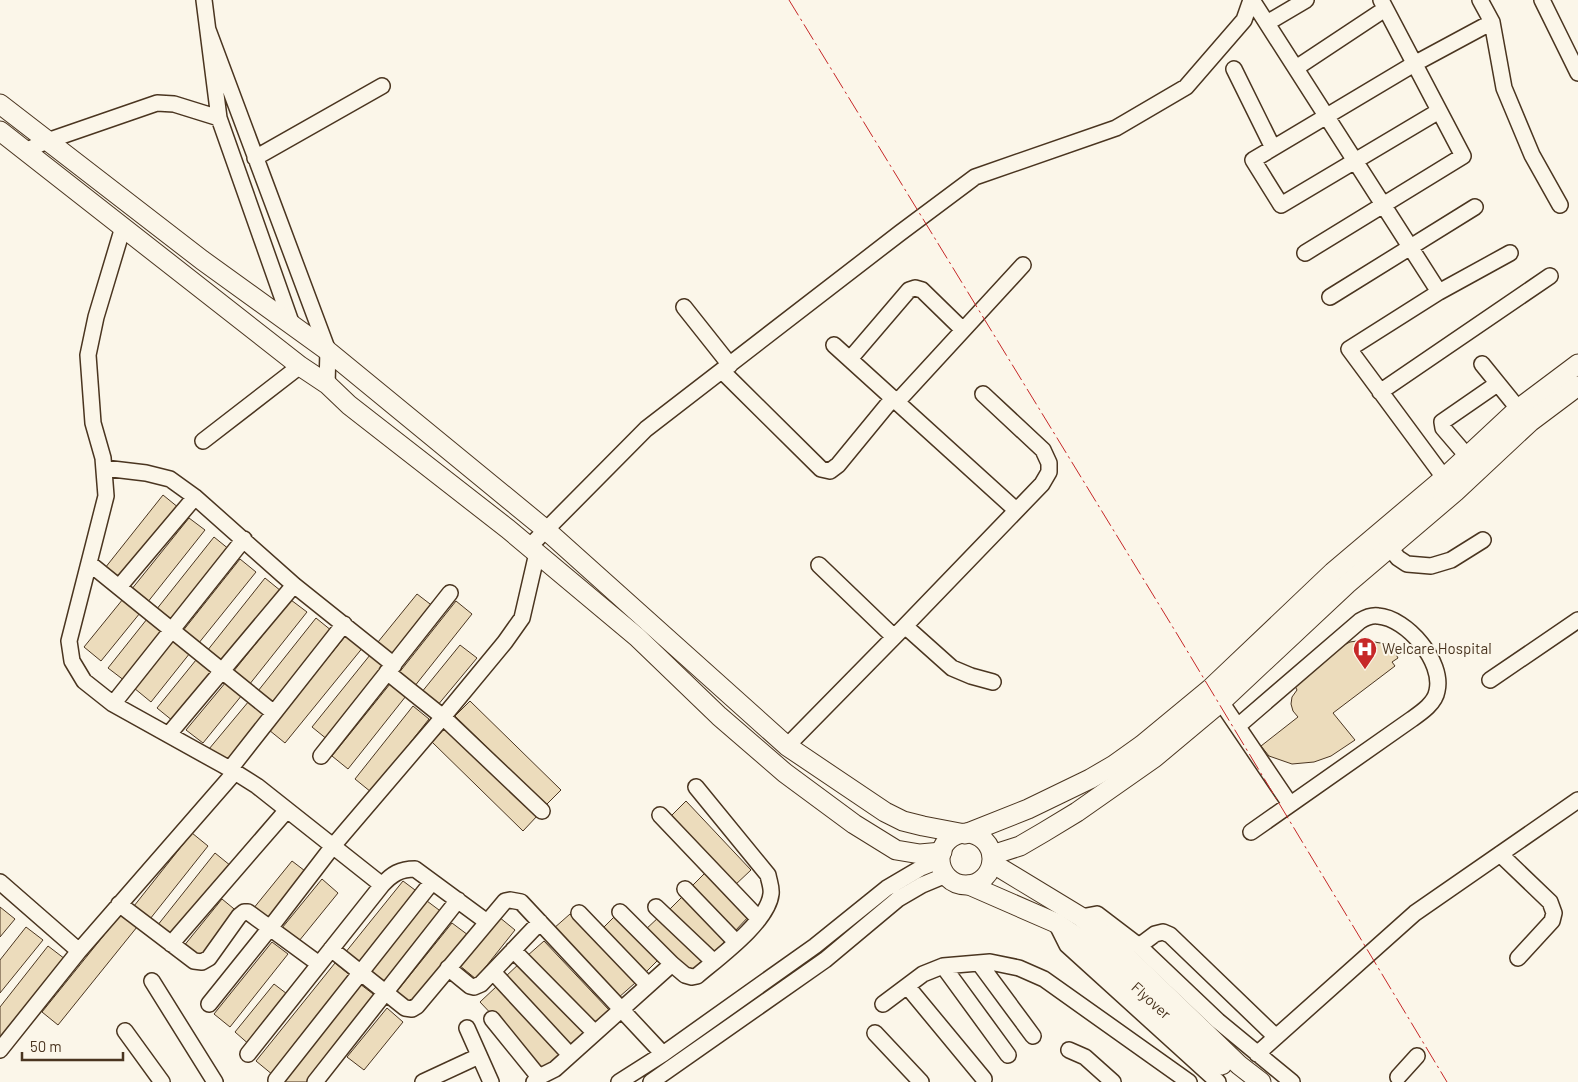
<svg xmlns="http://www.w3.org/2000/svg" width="1578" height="1082" viewBox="0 0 1578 1082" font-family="Barlow,sans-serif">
<rect width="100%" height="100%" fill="#fbf6e9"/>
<path fill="#ecdcbc" stroke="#4a3520" d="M163 495 179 508 121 580 105 568Z
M189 518 205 530 147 603 131 590Z
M214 537 230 550 172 622 156 610Z
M240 559 256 572 198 644 182 632Z
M265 578 281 591 223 664 207 651Z
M417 594 434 607 395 656 378 642Z
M123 599 140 613 101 661 84 647Z
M291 600 307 612 249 685 233 672Z
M456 601 472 614 414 687 398 674Z
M316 618 332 631 274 703 258 691Z
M147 619 164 633 125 681 108 668Z
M348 633 364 646 285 743 269 730Z
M173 640 190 653 151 702 134 688Z
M1363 640 1386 644 1393 649 1398 658 1392 662 1395 666 1333 713 1355 740 1331 756 1314 762 1292 764 1269 756 1261 746 1298 717 1293 711 1291 704 1292 697 1297 690 1294 684 1340 647 1350 642Z
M460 645 477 658 437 706 421 693Z
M370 655 386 668 328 740 312 727Z
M196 660 213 673 173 721 157 708Z
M226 682 242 695 203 743 186 730Z
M390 684 406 696 348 769 332 756Z
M249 701 265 714 226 763 209 749Z
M470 701 561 790 546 805 455 716Z
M413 706 429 719 371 792 355 779Z
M447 726 538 815 523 831 432 742Z
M686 801 751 870 734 886 670 817Z
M192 833 208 846 150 919 134 906Z
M215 853 231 866 173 939 157 926Z
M292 861 309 874 270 922 253 909Z
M706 872 750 915 735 931 691 887Z
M322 879 338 893 299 941 282 928Z
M403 881 419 893 361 966 345 953Z
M683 896 727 939 712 955 668 911Z
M222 899 239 913 199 961 183 947Z
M427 901 443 913 385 986 369 973Z
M0 907 15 919 0 937Z
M121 914 137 927 58 1025 42 1012Z
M570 914 635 983 618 998 553 929Z
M660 916 704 959 688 974 644 931Z
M499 917 515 930 476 979 459 965Z
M614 917 658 960 643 975 599 932Z
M452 923 468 935 410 1008 394 995Z
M26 927 43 940 0 993V960Z
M544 941 609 1010 592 1025 527 956Z
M272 942 288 954 230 1027 214 1014Z
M48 946 65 959 0 1040V1007Z
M521 962 586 1031 569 1047 504 978Z
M335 963 351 976 273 1075 256 1061Z
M274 984 291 997 251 1046 235 1032Z
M360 984 377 997 308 1082H282Z
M497 986 562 1055 545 1071 480 1002Z
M387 1008 403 1022 364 1070 347 1057Z"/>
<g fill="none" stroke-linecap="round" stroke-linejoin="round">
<g stroke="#4a3520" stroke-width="18">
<path id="minor" d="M204 0 219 118 292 325
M1252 0 1439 292
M1480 0 1492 22 1504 88 1532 155 1560 205
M1542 0 1578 73
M1267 23 1306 0
M208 30 328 351 327 384
M1296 68 1385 9
M1234 69 1273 148
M1439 111 1281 205 1253 160 1414 64 1492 22
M25 151 47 141 157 103 174 104 219 118
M255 158 382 86
M123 227 96 317 88 355 93 423 103 458 106 496 69 641 72 661 84 681 113 704 230 769 257 786 382 885
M1305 253 1463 156 1381 0
M1330 297 1475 207
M684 307 730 365
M834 345 1016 510
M850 359 909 290 915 288 922 290 963 330
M1482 364 1525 417
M722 371 821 469 830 471 838 465 893 398
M1380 392 1550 276
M897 402 1023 265
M203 441 300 366
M1467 456 1443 428 1442 422 1497 384
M104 468 146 473 170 479 195 497 294 585 394 665
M1451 487 1349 349 1439 292 1510 253
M1384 541 1398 558 1407 564 1431 566 1451 560 1483 540
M529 547 646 429 900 233 975 177 1116 128 1186 87 1244 20 1251 0
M89 563 274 713
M819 565 894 637
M119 587 195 497
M905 626 952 668 971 676 993 682
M387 672 443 717 542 811
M1490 680 1578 620
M1215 693 1290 804
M113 704 244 539
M1238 726 1360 621C1365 618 1371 615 1378 616 1407 618 1444 662 1437 691 1435 703 1422 712 1412 719L1251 832
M169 734 294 585
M787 746 905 626 1042 484 1049 472V463L1043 450 983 394
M321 756 450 593
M230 769 344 624
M660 815 759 919
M1500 854 1550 902 1554 913 1552 921 1518 958
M0 882 79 951
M685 889 736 942
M119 904 194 961 202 962 209 958 239 916 244 912H248L319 964
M656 907 714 962
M620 912 672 964 685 975 692 977 697 976C718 958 768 922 771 894 772 888 769 881 768 875L696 787
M579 913 648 985
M1081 917 1097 914 1139 946 1218 1021 1292 1082
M1056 923 1067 945 1218 1082
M171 944 287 810
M1139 946 1155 934 1163 932 1170 935 1276 1037
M331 949 405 1008 412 1009 417 1006 505 901 510 900 521 902 663 1054
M513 950 595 1033
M979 963 1033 1036
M943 966 1008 1055
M448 968 470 986 474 987 481 984 540 922
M493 972 570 1055
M152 981 215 1082
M907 986 984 1079
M209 1004 270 928 333 846 443 717 505 642 522 618 537 553
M883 1004 923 974 943 966 990 962 1019 968 1044 979 1189 1082
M492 1019 539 1077
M467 1028 491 1082
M125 1031 162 1082
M875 1033 921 1082
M0 1050 79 951 235 772
M1069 1050 1085 1057 1113 1082
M248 1054 382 885C392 874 400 869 415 869L487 922
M1257 1054 1415 913 1578 800
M1398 1077 1417 1056
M276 1080 432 882
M315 1082 458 900
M423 1082 479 1056
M534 1082 539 1077 555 1069 672 964
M619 1082 663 1054 815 946 887 888 921 868 941 860
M651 1082 825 960 898 899 922 885 946 875"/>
</g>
<g stroke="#4a3520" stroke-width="21">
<g id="major">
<path d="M0 104 202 260 328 351 545 529 787 746 885 812 903 821 923 826 965 834 1028 809 1090 779 1114 765 1142 745 1211 688 1333 572 1443 479 1518 409 1578 364"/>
<path d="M0 131 300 366 327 384 349 405 508 529 637 637 719 716 785 773 854 824 896 850 920 854 942 852"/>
<circle cx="966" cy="859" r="26"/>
<path d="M992 855 1020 846 1044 832 1077 812 1154 758 1221 702 1347 584 1455 492 1530 422 1578 386"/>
<path d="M992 863 1081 917 1105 936 1239 1065 1261 1082"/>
<path id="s1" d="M969 885 1056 923 1089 945 1222 1065"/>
</g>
</g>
<use href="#minor" stroke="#fbf6e9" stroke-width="15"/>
<use href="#major" stroke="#fbf6e9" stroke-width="19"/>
<path stroke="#c62828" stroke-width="1" stroke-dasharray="18 4 2.5 4" stroke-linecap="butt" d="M789 0 1177 634 1447 1082"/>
</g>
<defs>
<g id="hospital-pin" transform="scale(1.25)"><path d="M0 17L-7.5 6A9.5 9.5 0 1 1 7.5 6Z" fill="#c62828" stroke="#fbf6e9"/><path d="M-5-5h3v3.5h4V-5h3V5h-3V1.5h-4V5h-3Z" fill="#fff"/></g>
</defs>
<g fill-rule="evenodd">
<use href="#hospital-pin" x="1365" y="649"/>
</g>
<g text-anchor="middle" stroke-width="4" stroke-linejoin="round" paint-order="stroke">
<g font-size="15" fill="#4a3520" stroke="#fbf6e9" text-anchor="start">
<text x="1382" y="654">Welcare Hospital</text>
</g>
<g font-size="15" fill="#4a3520" stroke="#fbf6e9">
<text dy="5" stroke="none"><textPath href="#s1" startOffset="218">Flyover</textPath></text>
</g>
</g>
<path d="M22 1052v8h101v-8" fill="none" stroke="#4a3520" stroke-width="2.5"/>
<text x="30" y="1052" font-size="15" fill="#4a3520" stroke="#fbf6e9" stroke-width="4" paint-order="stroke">50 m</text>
</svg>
